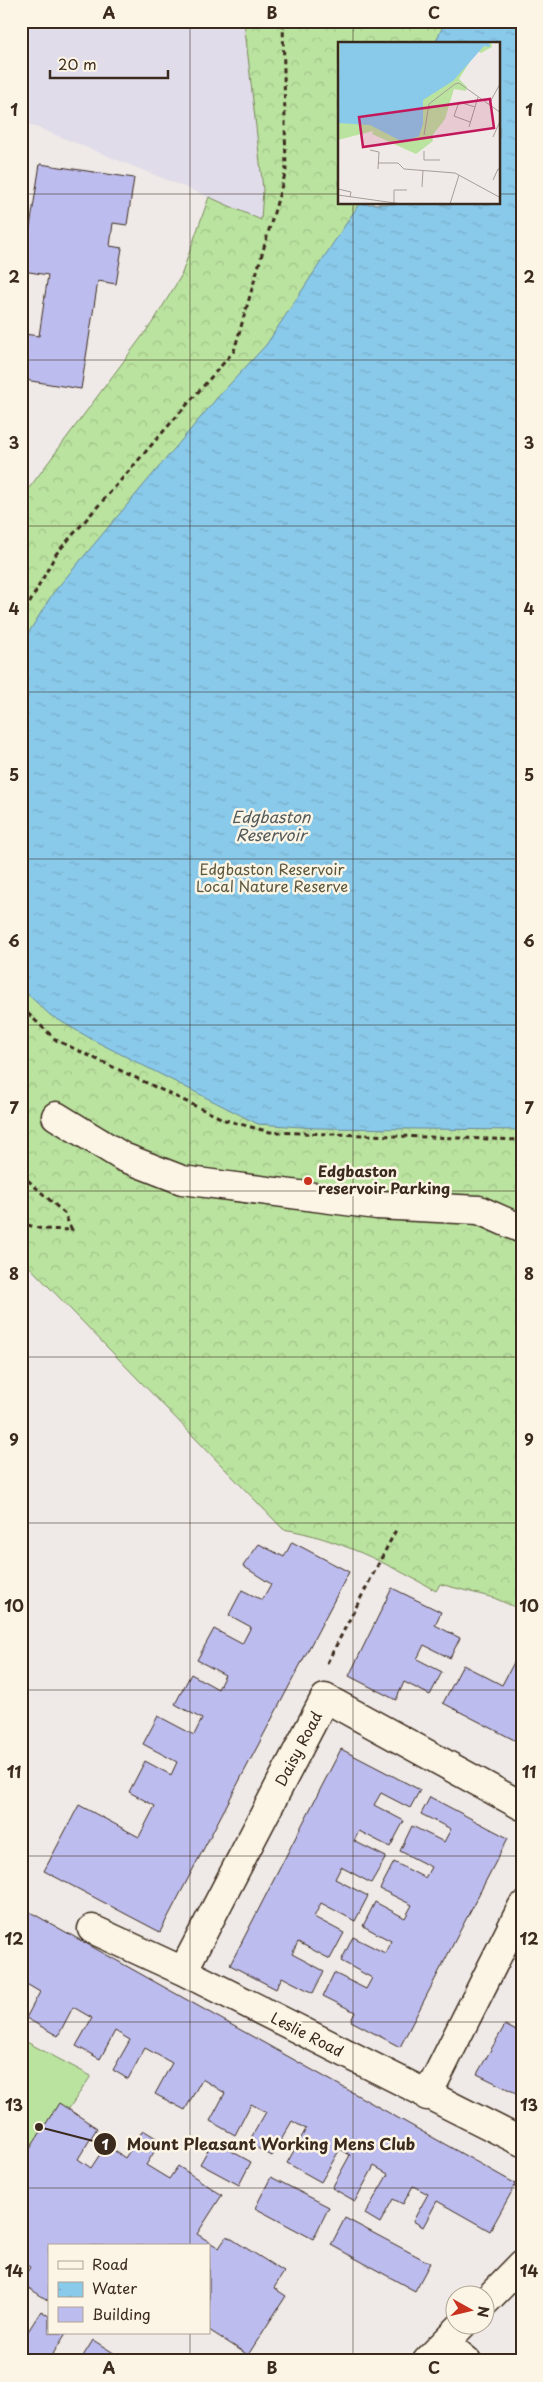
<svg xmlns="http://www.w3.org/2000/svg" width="543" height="2382" viewBox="0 0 543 2382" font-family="'Playpen Sans',sans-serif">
<defs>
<pattern id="forest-crowns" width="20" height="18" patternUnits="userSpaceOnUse" patternTransform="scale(1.25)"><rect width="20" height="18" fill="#bae39f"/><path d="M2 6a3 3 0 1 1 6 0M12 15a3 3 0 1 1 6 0" fill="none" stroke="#a1c388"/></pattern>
<pattern id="water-ripples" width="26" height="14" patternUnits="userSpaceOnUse" patternTransform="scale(1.25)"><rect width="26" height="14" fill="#89c9ea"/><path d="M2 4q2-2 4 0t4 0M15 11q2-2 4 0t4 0" fill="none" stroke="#77adc8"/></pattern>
</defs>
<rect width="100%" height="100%" fill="#efeae7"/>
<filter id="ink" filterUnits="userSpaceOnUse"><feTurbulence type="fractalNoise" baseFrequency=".02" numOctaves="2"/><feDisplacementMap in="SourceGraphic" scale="10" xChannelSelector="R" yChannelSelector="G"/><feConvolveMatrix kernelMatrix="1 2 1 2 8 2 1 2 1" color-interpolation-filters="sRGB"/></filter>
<g filter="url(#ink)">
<path fill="#e0dce9" d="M21 21H244L263 189 261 220 209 197 21 121Z"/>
<path fill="url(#forest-crowns)" stroke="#7a865e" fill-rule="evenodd" d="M244 21H522V1610L494 1598 440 1584 436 1591C388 1564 338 1538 283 1529L21 1258V499L155 319 181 276 209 197 261 220 263 189ZM339 44H499V204H339Z"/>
<path fill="#bae39f" stroke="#7a865e" d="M21 2039 91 2076 21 2179Z"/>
<path fill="url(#water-ripples)" stroke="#6a8998" d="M445 21H522V1130L316 1128 258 1124 93 1040 50 1015 22 989 21 645 53 593 217 398 266 345 359 204H499V44H435Z"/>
<path fill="#bdbcee" stroke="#3b2a1e" d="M40 164 134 178 127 225 113 223 110 246 122 248 116 284 98 281 81 389 25 380 23 399 21 311 27 312 24 334 39 336 48 275 23 271Z
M292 1542 349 1572 160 1932 44 1871 79 1805 139 1837 155 1806 129 1792 145 1761 171 1775 177 1762 143 1744 158 1716 194 1735 202 1719 175 1704 191 1674 218 1689 225 1675 197 1660 214 1629 242 1644 251 1627 229 1615 242 1590 262 1600 271 1584 243 1566 259 1544 284 1557Z
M392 1588 441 1612 435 1625 460 1638 450 1658 424 1645 417 1659 442 1672 430 1695 404 1682 396 1700 349 1676Z
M521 1649 522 1744 443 1703 463 1665 502 1685Z
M341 1749 420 1790 410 1808 381 1793 374 1805 404 1821 390 1847 359 1831 354 1841 386 1857 371 1883 341 1867 335 1879 368 1896 355 1921 321 1903 314 1917 344 1933 330 1959 298 1942 292 1954 324 1971 313 1993 282 1977 276 1989 230 1965Z
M430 1797 508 1838 400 2047 351 2021 355 2012 323 1996 334 1973 366 1989 372 1978 341 1961 353 1937 385 1953 391 1941 363 1926 375 1902 405 1918 412 1905 380 1889 394 1862 425 1878 431 1867 400 1851 412 1826 444 1842 451 1829 421 1814Z
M21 1907 516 2184 490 2231 437 2201 423 2227 413 2221 428 2194 413 2186 403 2204 393 2199 380 2223 365 2214 388 2174 374 2166 355 2201 332 2188 350 2155 340 2149 321 2182 287 2163 306 2129 292 2121 272 2156 248 2143 266 2112 251 2104 235 2135 210 2121 225 2093 202 2079 185 2110 155 2094 172 2063 145 2048 128 2079 113 2070 130 2040 115 2031 100 2059 76 2046 92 2018 73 2007 58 2036 26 2018 40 1992 23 1982 21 1986Z
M505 2025 522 2034V2096L477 2074Z
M59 2103 97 2128 78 2159 91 2168 106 2145 125 2158 143 2130 161 2141 146 2165 169 2179 178 2166 222 2195 197 2234 219 2248 227 2236 284 2272 274 2288 286 2296 248 2355 209 2330V2246H49V2301L21 2283 30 2267 21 2262V2163Z
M213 2141 251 2162 239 2185 200 2164Z
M271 2177 329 2207 313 2239 255 2208Z
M345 2218 430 2263 415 2291 331 2245Z
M41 2311 49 2316V2333H66L53 2354 64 2361H21V2333L25 2336Z
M93 2340 120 2357 118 2361H80Z"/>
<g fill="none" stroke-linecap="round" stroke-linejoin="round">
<g stroke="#3b2a1e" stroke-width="31">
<path id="minor" d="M56 1116 123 1157 182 1180 377 1205 479 1210 522 1229
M92 1929 183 1971 522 2142
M183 1971 325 1698 522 1806
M427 2096 522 1907
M486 2301 522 2264
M445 2343 467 2361
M427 2361 463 2324"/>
</g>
<path stroke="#3b2a1e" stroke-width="3" stroke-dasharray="5 4" stroke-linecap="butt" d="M21 619 56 554 234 351 286 171 283 21
M21 1007 56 1040 225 1120 270 1132 522 1140
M21 1174 64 1213 72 1230 42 1229 21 1223
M327 1663 396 1530"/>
<use href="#minor" stroke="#fcf5e5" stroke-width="28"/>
</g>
</g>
<path fill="none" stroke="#3b2a1e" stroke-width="1" stroke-opacity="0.55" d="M190 21V2246M353 21V44M21 194H339M499 194H522M353 204V2361M21 360H522M21 526H522M21 692H522M21 859H522M21 1025H522M21 1191H522M21 1357H522M21 1523H522M21 1690H522M21 1856H522M21 2022H522M21 2188H522M190 2333V2361"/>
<circle fill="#c8321e" stroke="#fcf5e5" stroke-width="2" cx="308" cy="1181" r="5"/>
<g text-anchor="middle" stroke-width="5" stroke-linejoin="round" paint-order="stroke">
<g font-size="15" fill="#5b583e" stroke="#fcf5e5">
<text x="272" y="875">Edgbaston Reservoir<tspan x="272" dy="17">Local Nature Reserve</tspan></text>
</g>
<g font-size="15" font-weight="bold" fill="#3b2a1e" stroke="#fcf5e5" text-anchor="start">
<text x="318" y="1177">Edgbaston<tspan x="318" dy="17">reservoir Parking</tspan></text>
</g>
<g font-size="15" fill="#3b2a1e" stroke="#fcf5e5">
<text transform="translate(299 1749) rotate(-62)" y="5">Daisy Road</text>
<text transform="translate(307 2035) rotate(27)" y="5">Leslie Road</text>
</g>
<g font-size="16" font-style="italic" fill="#525a5b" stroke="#fcf5e5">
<text x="271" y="823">Edgbaston<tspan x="271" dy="18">Reservoir</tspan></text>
</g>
</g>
<g transform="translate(338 42)">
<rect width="162" height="162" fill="#efeae7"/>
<path d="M0 0H153L154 5 143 11 140 9 133 18 121 37 129 45 128 49 116 47 107 77 94 94 95 99 78 112 34 92 35 89 0 98Z" fill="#bae39f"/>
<path d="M2 0H151L152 5 146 4 115 39 85 58V82L81 94 65 100 32 83 0 81Z" fill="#89c9ea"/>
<path fill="none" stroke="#a79d97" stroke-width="1" d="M151 62 163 40M132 80 116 74 121 60 137 65M131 85 140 55M86 93 91 62 117 42 121 41 163 71M155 95 163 77M32 108 41 110 40 127M86 109V118H102M40 121H60L66 127 117 131 163 156M155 138 160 127 163 128M84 145 85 128M0 147 13 150 12 155M0 153 64 162M56 161V148H69M112 162 121 133"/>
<path fill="#c2185b" fill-opacity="0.15" stroke="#c2185b" stroke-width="2.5" d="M152 57 156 86 25 105 21 75Z"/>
<rect width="162" height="162" fill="none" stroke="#3b2a1e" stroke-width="2.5"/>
</g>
<path fill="none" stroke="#3b2a1e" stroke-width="2" d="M39 2127L105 2144"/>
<g fill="#3b2a1e" stroke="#fcf5e5" stroke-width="2">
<circle cx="39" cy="2127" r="5"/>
<circle cx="105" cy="2144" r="12"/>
</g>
<g font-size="15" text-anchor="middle" font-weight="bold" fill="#fff">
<text x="105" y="2150">1</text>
</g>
<g font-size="16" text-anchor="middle" font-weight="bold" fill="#3b2a1e" stroke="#fcf5e5" stroke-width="5" stroke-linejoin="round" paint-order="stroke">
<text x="271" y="2150">Mount Pleasant Working Mens Club</text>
</g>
<rect width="543" height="2382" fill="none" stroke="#fcf5e5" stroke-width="55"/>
<rect x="48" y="2244" width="162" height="90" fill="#fcf5e5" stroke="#afa495"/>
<rect x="58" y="2261" width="25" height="8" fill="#fcf5e5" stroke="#afa495"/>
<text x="92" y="2270" font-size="15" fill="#3b2a1e">Road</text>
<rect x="58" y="2282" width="25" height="15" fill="url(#water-ripples)" stroke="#afa495"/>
<text x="92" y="2294" font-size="15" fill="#3b2a1e">Water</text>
<rect x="58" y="2307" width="25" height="15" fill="#bdbcee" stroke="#afa495"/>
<text x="92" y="2320" font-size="15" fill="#3b2a1e">Building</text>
<g transform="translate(470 2310) rotate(98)"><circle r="24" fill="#fcf5e5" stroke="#afa495"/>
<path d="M0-4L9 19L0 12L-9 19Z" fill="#c8321e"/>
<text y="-8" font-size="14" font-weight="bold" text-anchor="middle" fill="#3b2a1e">N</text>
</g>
<path d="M50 70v8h118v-8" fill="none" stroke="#3b2a1e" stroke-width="2.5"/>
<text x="58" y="70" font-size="15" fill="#3b2a1e" stroke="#fcf5e5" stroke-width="4" paint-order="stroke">20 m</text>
<rect x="28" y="28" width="488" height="2326" fill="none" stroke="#3b2a1e" stroke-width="2"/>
<g font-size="16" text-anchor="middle" font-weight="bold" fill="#3b2a1e">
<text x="109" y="19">A</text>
<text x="272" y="19">B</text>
<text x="434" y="19">C</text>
<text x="14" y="116">1</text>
<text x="529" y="116">1</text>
<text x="14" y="283">2</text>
<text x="529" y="283">2</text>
<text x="14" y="449">3</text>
<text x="529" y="449">3</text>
<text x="14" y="615">4</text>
<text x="529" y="615">4</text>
<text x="14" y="781">5</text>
<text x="529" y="781">5</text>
<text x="14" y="947">6</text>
<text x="529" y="947">6</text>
<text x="14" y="1114">7</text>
<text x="529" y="1114">7</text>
<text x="14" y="1280">8</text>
<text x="529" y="1280">8</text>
<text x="14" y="1446">9</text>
<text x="529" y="1446">9</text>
<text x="14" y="1612">10</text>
<text x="529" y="1612">10</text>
<text x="14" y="1778">11</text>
<text x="529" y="1778">11</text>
<text x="14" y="1945">12</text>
<text x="529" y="1945">12</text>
<text x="14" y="2111">13</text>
<text x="529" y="2111">13</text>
<text x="14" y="2277">14</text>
<text x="529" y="2277">14</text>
<text x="109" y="2374">A</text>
<text x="272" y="2374">B</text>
<text x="434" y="2374">C</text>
</g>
</svg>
